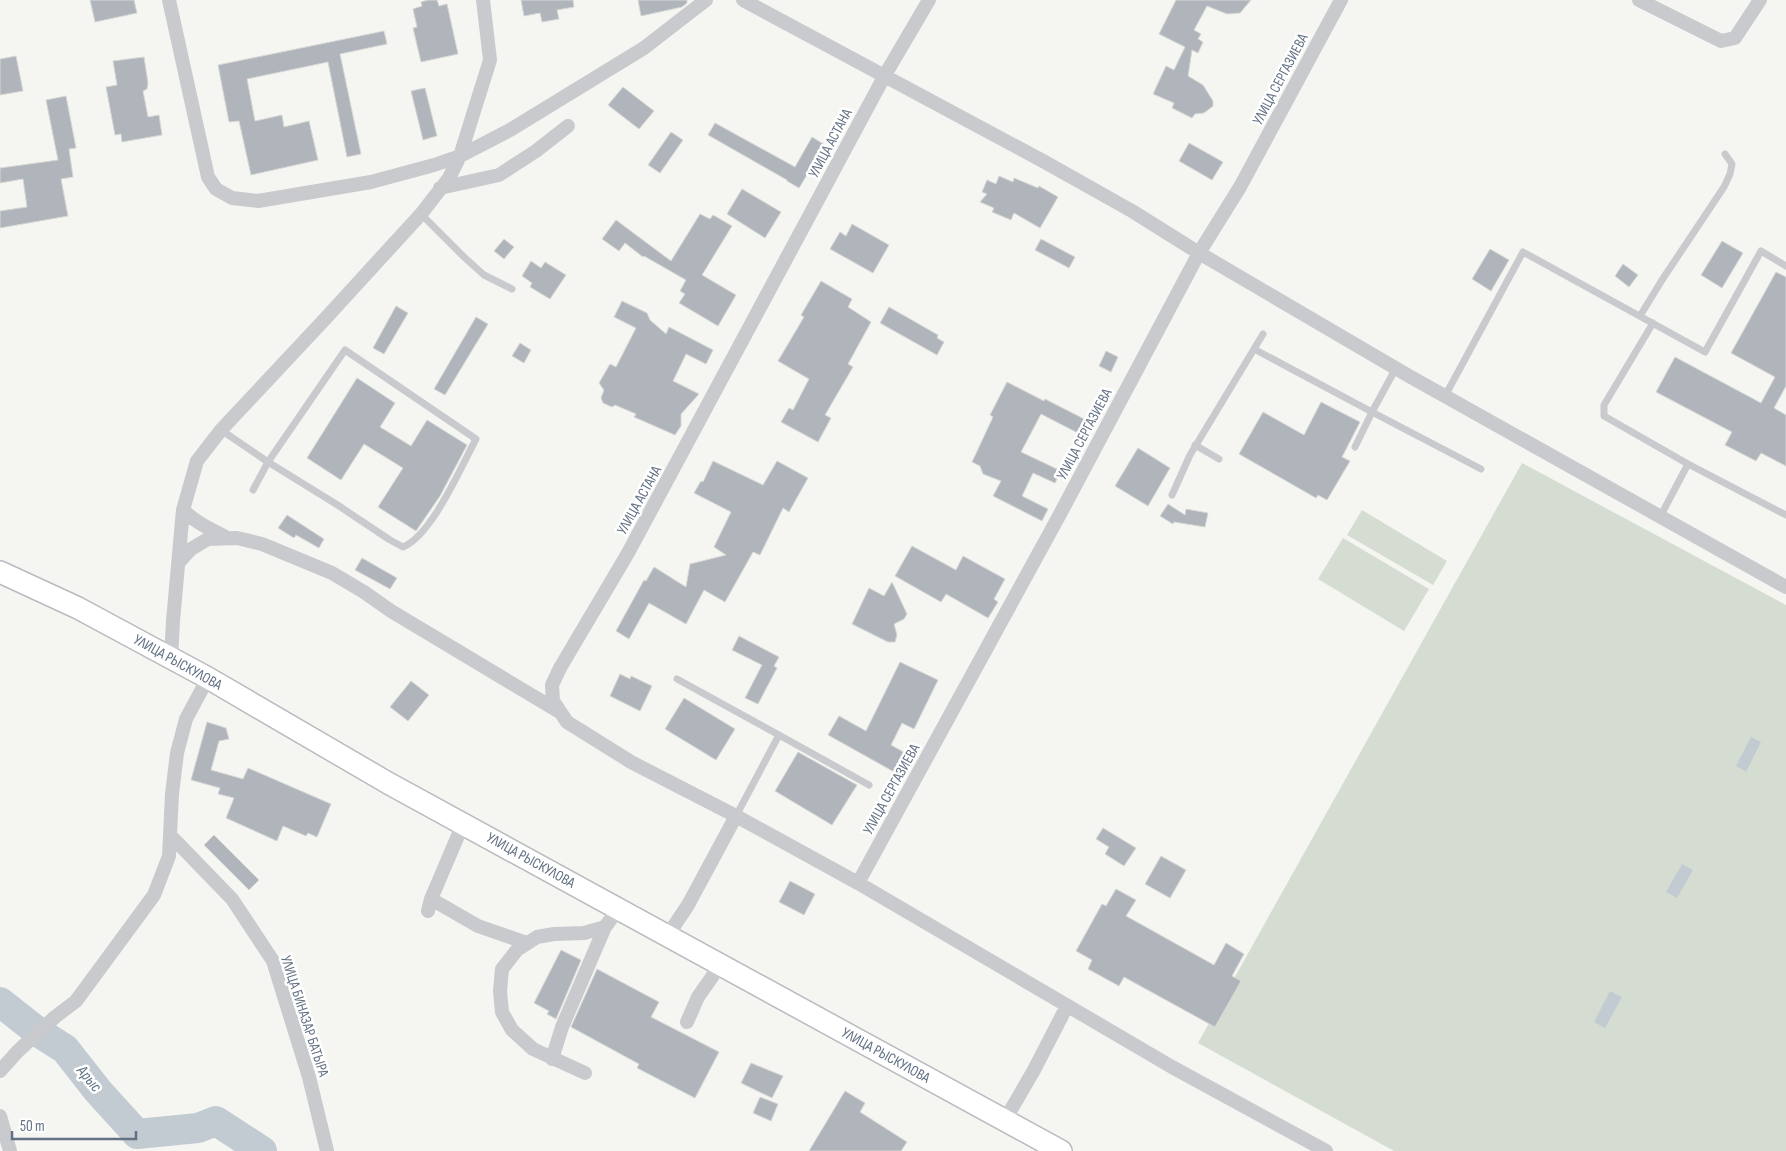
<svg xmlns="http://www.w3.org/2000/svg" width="1786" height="1151" viewBox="0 0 1786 1151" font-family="'Sofia Sans Condensed',sans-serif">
<rect width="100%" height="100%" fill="#f5f6f2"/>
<path fill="#d5ddd2" d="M1522 463 1786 605V1151H1394L1198 1043Z
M1362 510 1447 561 1433 585 1347 535Z
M1343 538 1429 589 1404 631 1318 579Z"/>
<path fill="#c3cbd2" d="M1751 737 1761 742 1746 772 1736 766Z
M1682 864 1693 870 1677 898 1666 892Z
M1610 991 1622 997 1605 1028 1594 1022Z"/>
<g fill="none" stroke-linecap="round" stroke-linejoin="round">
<path stroke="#c3cbd2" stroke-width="30" d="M0 1002 38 1032 65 1049 98 1091 137 1134 198 1128 216 1121 262 1151"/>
</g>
<path fill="#b0b5bc" stroke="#d7d7d4" d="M90 0H134L137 13 95 22Z
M428 0H437L439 6 447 4 458 54 421 62 413 28 417 27 413 9 422 6 421 2Z
M521 0H573L574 7 557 10 559 19 542 22 540 13 524 16Z
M638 0H687V3L682 7 641 16Z
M1176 0H1251L1240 13 1227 14 1207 6 1194 30 1201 34 1198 39 1203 42 1198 53 1192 50 1188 76 1203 85 1213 101V106L1204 113 1195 114 1192 118 1172 108 1174 103 1153 94 1166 66 1174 70 1185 47 1159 34Z
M384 31 387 44 340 54 361 154 347 157 328 62 247 79 255 121 282 115 284 127 309 121 318 160 251 175 239 121 229 122 218 65Z
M16 56 23 91 0 95V59Z
M144 57 148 83 147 89 143 91 148 117 159 115 162 135 122 142 121 134 115 135 106 87 117 85 113 61Z
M623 87 654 111 639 129 608 105Z
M425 88 437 136 423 140 411 91Z
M66 96 76 148 69 149 73 177 61 179 68 216 0 228V211L27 207 23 179 0 183V168L58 160 46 100Z
M715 123 795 167 812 137 825 145 799 188 787 181V180L708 135Z
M671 132 683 140 660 173 648 165Z
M1189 143 1223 162 1212 180 1179 161Z
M999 176 1013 182 1014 178 1038 188 1039 186 1058 197 1040 228 1014 213 1011 220 992 212 994 208 980 202 987 194 982 192 987 180 996 184Z
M742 189 781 212 765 238 727 214Z
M700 214 710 219 713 215 732 226 702 275 736 295 718 326 679 303 685 294 680 291 686 280 644 256 643 257 625 243 619 251 602 239 616 220 671 261Z
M852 224 889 245 873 273 830 249 840 232 846 236Z
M504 239 514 247 504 259 494 251Z
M1041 239 1075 257 1069 268 1035 250Z
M1722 241 1743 253 1722 288 1701 275Z
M1490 249 1509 260 1491 291 1472 279Z
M531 261 541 268 545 262 566 275 550 299 530 287 532 283 522 276Z
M1623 264 1638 275 1629 287 1615 276Z
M1776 272 1786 277V386L1774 408 1786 415V466L1761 453 1756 461 1725 445 1732 432 1656 392 1675 357 1761 403 1775 377 1731 353Z
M821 281 852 299 848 307 871 322 848 364 853 367 825 415 831 418 818 442 781 422 789 408 793 410 809 379 778 361 804 317 801 315Z
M622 301 647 313 650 320 666 334 669 327 713 350 706 364 686 354 673 381 699 394 681 414V426L675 435 634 417 636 414 615 405 612 407 603 403 601 398 604 390 599 383 610 364 616 367 636 328 614 317Z
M396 306 408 313 384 354 373 348Z
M889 307 938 335 937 338 944 342 937 355 880 323Z
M476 317 488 324 445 395 434 389Z
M520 343 531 350 524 363 512 356Z
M1106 351 1118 357 1111 372 1099 366Z
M357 378 395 403 380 427 411 446 427 420 467 445 440 496 416 531 378 507 403 468 364 444 341 480 307 458Z
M1007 382 1044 401 1045 399 1086 420 1080 434 1041 414 1021 452 1061 471 1055 483 1033 473 1022 496 1048 509 1042 521 993 496 1001 481 983 474 980 466 972 462 993 417 990 415Z
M1321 402 1360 422 1342 457 1350 461 1327 500 1318 495 1316 498 1239 454 1263 412 1304 435Z
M1138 448 1170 468 1148 506 1115 486Z
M713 461 763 485 777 461 808 478 789 512 783 508 760 555 753 552 725 602 704 590 686 624 649 603 629 639 616 631 644 580 646 581 654 567 686 587 690 564 726 555 714 547 731 512 694 493 701 481 703 482Z
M1168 504 1185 515 1186 509 1208 513 1205 527 1174 522 1173 524 1160 516Z
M287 515 324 539 319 548 296 535 294 538 278 528Z
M912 546 956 570 963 556 1005 579 994 599 998 602 988 618 946 594 941 602 895 576Z
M362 558 397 578 390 589 355 570Z
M892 582 907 614 904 619 894 624 897 635 895 642H888L852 624 869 588 884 596Z
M739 636 779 657 774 666 777 668 758 704 745 698 762 665 732 650Z
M900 662 938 680 914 729 902 723 891 745 907 754 896 773 828 735 839 716 866 731Z
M620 674 630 679 631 676 652 686 640 711 610 696Z
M411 681 429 695 408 721 390 707Z
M684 698 735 729 716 760 665 729Z
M207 722 226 728 229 739 219 741 211 770 243 779 248 768 331 804 317 837 308 833 306 836 283 826 277 841 226 818 234 798 218 794 220 788 191 780Z
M798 752 857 785 832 825 775 791Z
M1103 828 1136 848 1124 866 1105 854 1109 847 1096 839Z
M214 835 259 880 249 890 204 845Z
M1161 856 1186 870 1170 898 1145 884Z
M790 881 815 894 804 915 779 902Z
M1116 889 1136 900 1126 916 1214 965 1226 943 1244 954 1232 976 1241 981 1215 1027 1124 977 1119 986 1088 969 1092 960 1076 951 1102 904 1106 906Z
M561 950 581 960 556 1019 547 1014 549 1011 534 1003Z
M597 969 659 1002 651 1017 719 1052 695 1098 637 1068 639 1064 571 1027Z
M751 1063 783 1076 772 1098 741 1083Z
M845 1091 865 1103 860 1112 907 1142 901 1151H809Z
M760 1097 778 1104 771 1121 753 1113Z"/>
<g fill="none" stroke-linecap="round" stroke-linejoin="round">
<g stroke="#b8bbbf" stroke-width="24">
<path id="primary" d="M0 572 78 608 208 678 388 783 1061 1151"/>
</g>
<path stroke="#c8cace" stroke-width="7" d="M421 214 464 257 484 275 512 289
M1640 316 1662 280 1724 187 1730 174 1732 164 1725 154
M1653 323 1604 405V416L1688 464
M1263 334 1254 349 1372 412 1355 447
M1396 368 1372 412 1481 469
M1445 396 1523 252 1705 352 1761 251 1786 266
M221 430 268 462 336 504 390 540 403 547C432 535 461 467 476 439L345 350 268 462 253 490
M1195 445 1219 459
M1172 495 1190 455 1254 349
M1660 517 1688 464 1786 515
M677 679 779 735 736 816
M779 735 869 785"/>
<path stroke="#c8cace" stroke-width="14" d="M169 0 208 177 216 189 232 198 258 201 371 182 434 165 460 156 510 130 644 48 706 0
M743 0 1043 161 1132 211 1199 253 1409 376 1786 587
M929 0 885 75 628 553 560 668 552 685 553 701 567 722 631 762 736 816 858 883 1172 1067 1326 1151
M1639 0 1721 41 1735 38 1760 0
M440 188 499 175 536 151 568 126
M183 510C196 523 212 530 228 538
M179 562 191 549 208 539 237 538 262 544 332 573 364 592 391 611 558 711
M171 658 173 621 183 510 197 461 221 430 324 320 421 214 449 178 460 156 490 60 483 0
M170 835 232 899 273 961 309 1077 327 1151
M858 883 1059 516 1199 253 1240 187 1341 0
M431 899 478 926 527 943
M428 911 431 899 463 824
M668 935 688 905 736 816
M687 1022 698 997 721 964
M552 1059 562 1027 605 927
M0 1071 18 1051 55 1017 76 1001 154 895 169 856 172 794 177 753 186 719 208 678
M585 1073 533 1049 512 1030 502 1012 500 991 502 969 517 950 537 937 554 934 584 933 605 927 619 908
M0 1116 10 1151
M1005 1120 1034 1070 1067 1006"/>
<use href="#primary" stroke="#fff" stroke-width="21"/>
</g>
<g text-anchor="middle" stroke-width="5" stroke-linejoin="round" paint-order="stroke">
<g font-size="15" fill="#637184" stroke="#fff">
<text transform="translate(1280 79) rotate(-62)" y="5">УЛИЦА СЕРГАЗИЕВА</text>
<text transform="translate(830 143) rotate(-62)" y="5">УЛИЦА АСТАНА</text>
<text transform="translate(1084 434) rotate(-62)" y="5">УЛИЦА СЕРГАЗИЕВА</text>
<text transform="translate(639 500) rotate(-61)" y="5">УЛИЦА АСТАНА</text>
<text transform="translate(178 662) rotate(29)" y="5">УЛИЦА РЫСКУЛОВА</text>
<text transform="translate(891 789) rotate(-61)" y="5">УЛИЦА СЕРГАЗИЕВА</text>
<text transform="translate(531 860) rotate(29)" y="5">УЛИЦА РЫСКУЛОВА</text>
<text transform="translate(305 1016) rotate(72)" y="5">УЛИЦА БИНАЗАР БАТЫРА</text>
<text transform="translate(886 1055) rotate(29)" y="5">УЛИЦА РЫСКУЛОВА</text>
</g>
<g font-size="16" font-style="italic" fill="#5f7382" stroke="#fff">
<text transform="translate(90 1078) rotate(50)" y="6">Арыс</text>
</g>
</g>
<path d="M12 1131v8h124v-8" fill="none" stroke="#637184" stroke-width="2.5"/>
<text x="20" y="1131" font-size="15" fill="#637184" stroke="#ffffff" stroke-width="4" paint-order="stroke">50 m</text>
</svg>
